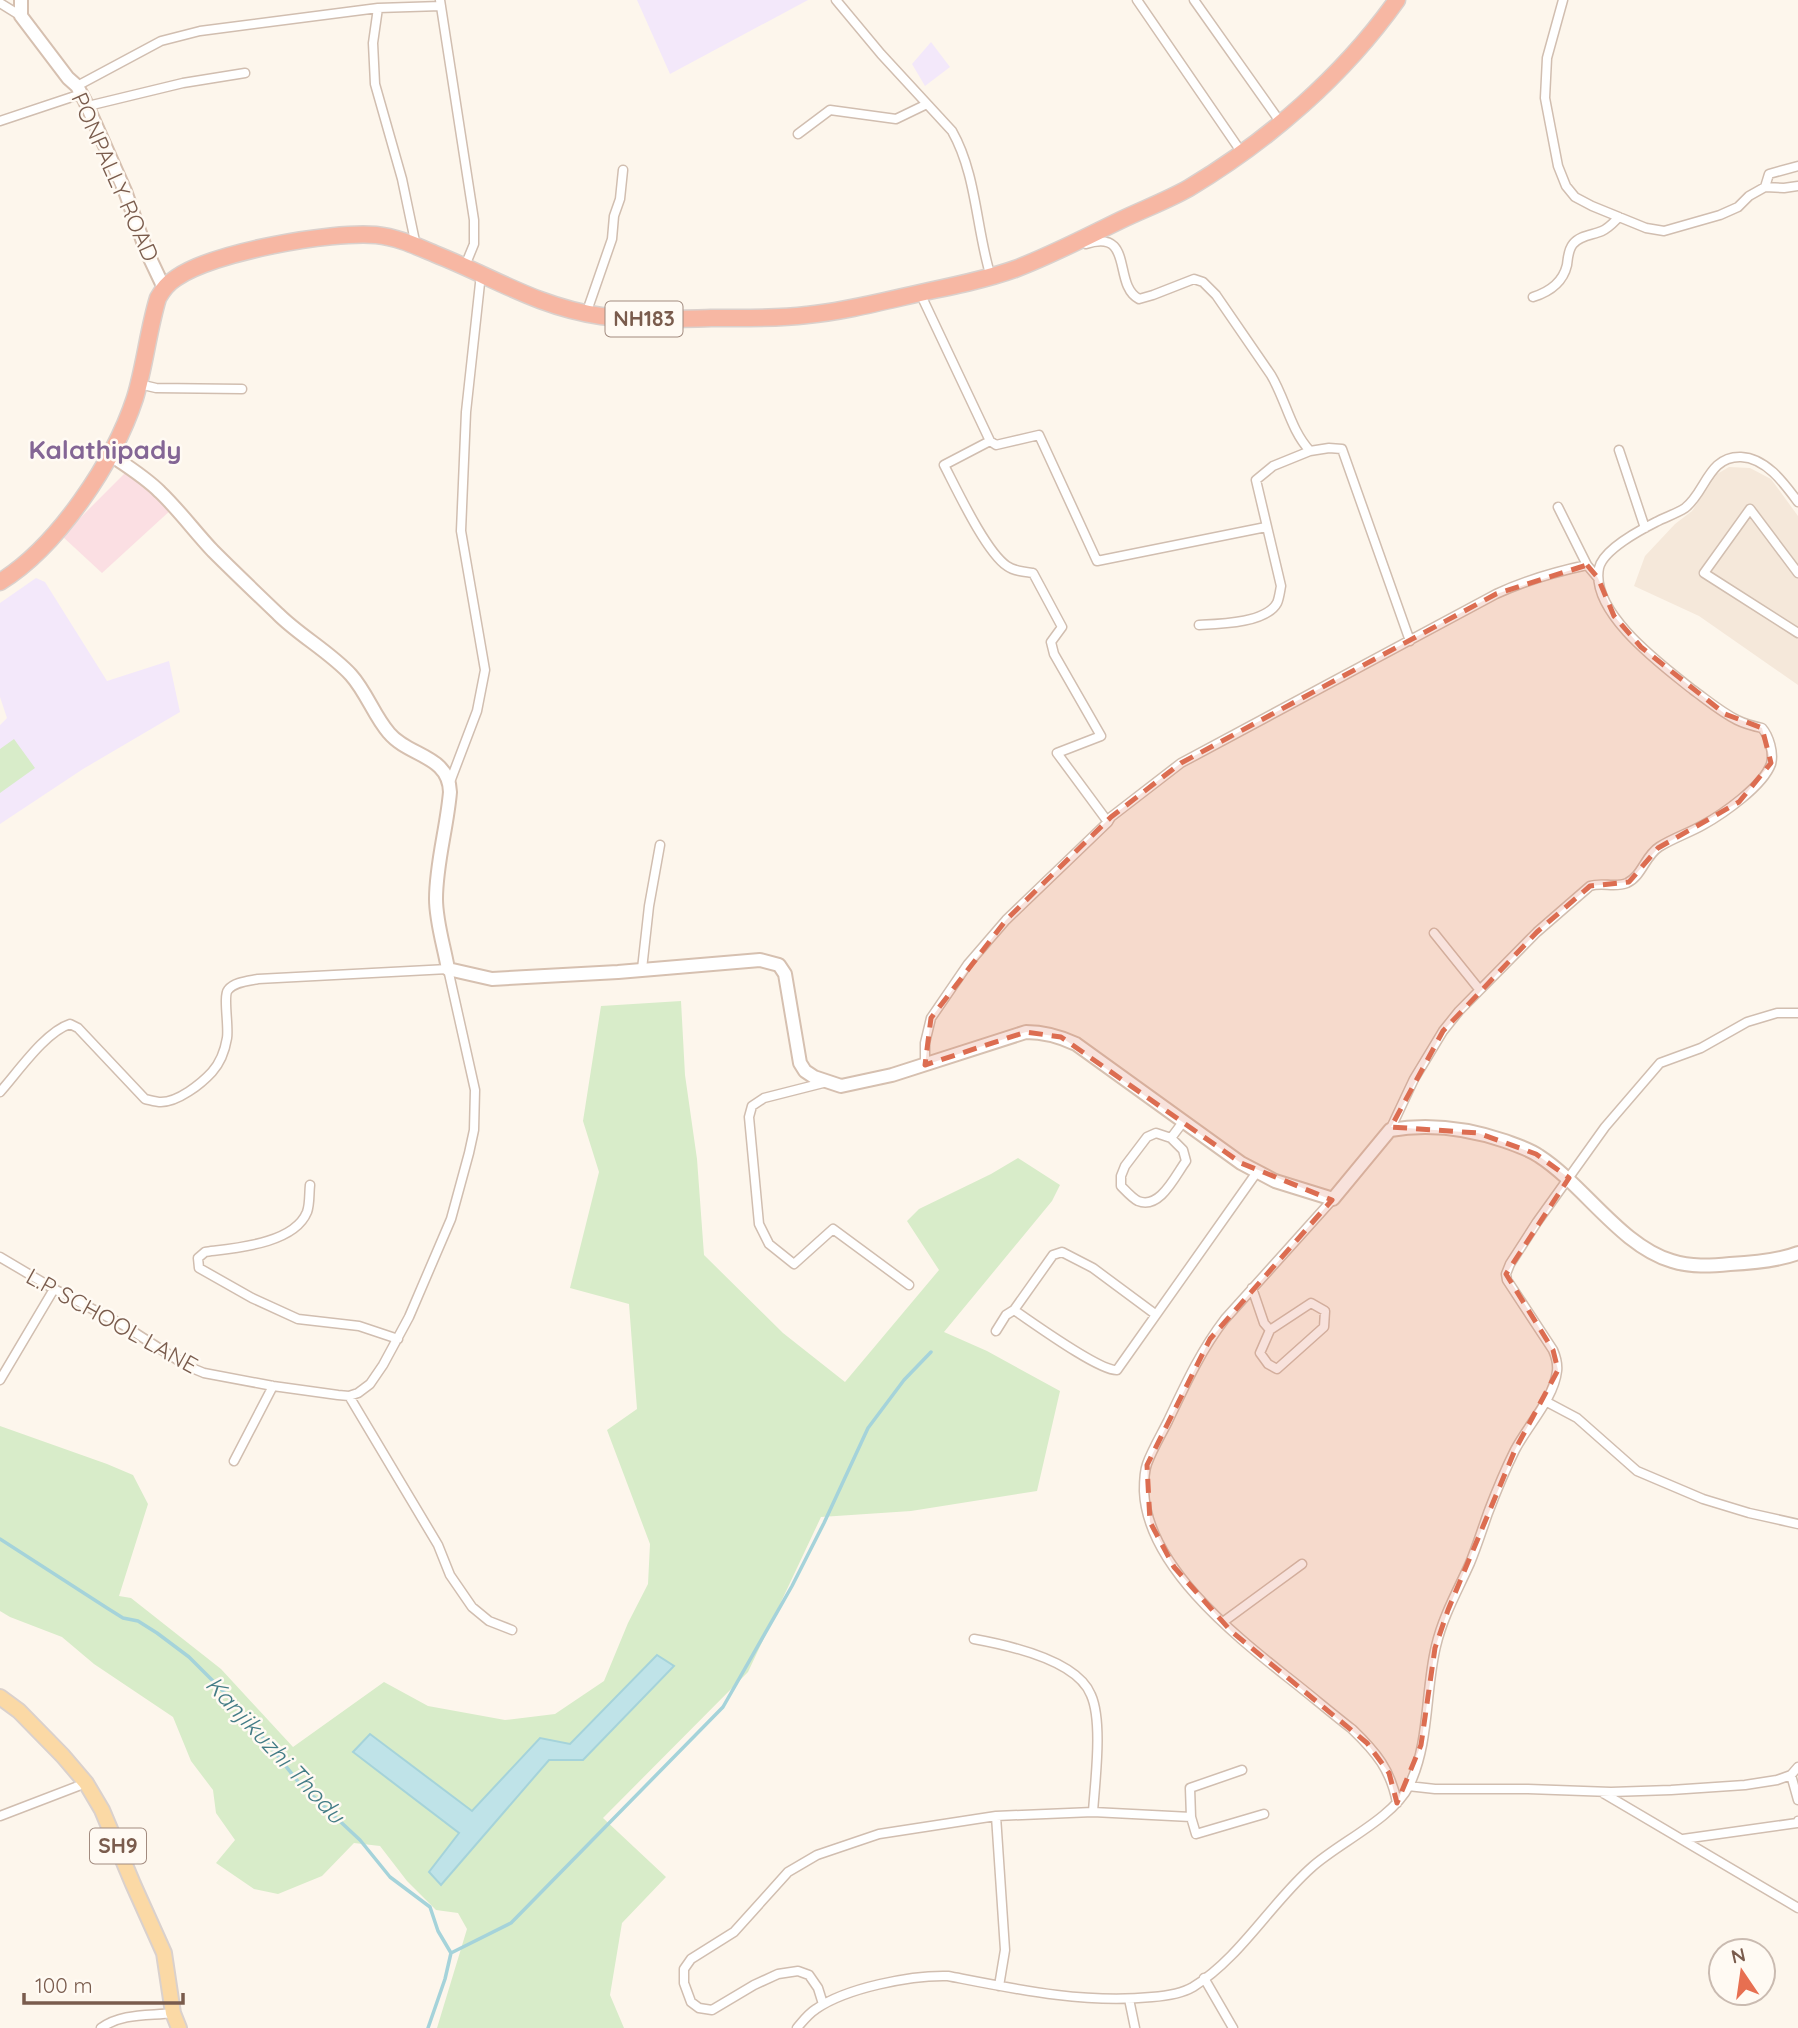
<svg xmlns="http://www.w3.org/2000/svg" width="1798" height="2028" viewBox="0 0 1798 2028" font-family="Quicksand,sans-serif">
<rect width="100%" height="100%" fill="#fdf6ec"/>
<path fill="#f5e8da" d="M1729 467 1750 468 1771 479 1798 516V685L1699 616 1634 586 1645 556 1675 524 1692 511 1717 474Z"/>
<path fill="#f3e8fa" d="M637 0H808L670 74Z
M931 42 950 67 925 86 912 64Z
M36 578 45 582 107 681 169 661 180 712 83 769 0 824V725L7 718 0 697V603Z"/>
<path fill="#fbdfe3" d="M133 465 173 508 102 573 62 536Z"/>
<path fill="#d8ecc9" d="M14 739 35 768 0 793V749Z
M681 1001 685 1075 697 1159 704 1255 783 1333 845 1382 939 1270 907 1221 919 1209 991 1174 1018 1158 1060 1185 1052 1201 944 1332 987 1351 1060 1391 1037 1491 911 1511 821 1517 748 1672 603 1818 666 1877 622 1923 610 1995 624 2028H437L467 1929 458 1913 436 1910 407 1881 380 1846 354 1843 322 1876 278 1894 254 1889 216 1863 235 1840 216 1813 213 1790 191 1761 173 1717 94 1664 62 1637 10 1617 0 1611V1426L107 1464 133 1475 148 1504 119 1596 131 1598 221 1669 293 1747 384 1682 428 1706 505 1720 555 1714 604 1681 628 1623 648 1584 650 1544 607 1430 637 1409 629 1304 570 1288 599 1172 583 1121 601 1006Z"/>
<path fill="#bfe3e8" stroke="#a5d3da" stroke-width="2" d="M657 1655 674 1666 583 1760H549L441 1885 429 1872 459 1833 353 1752 370 1734 472 1811 540 1738 570 1744Z"/>
<g fill="none" stroke-linecap="round" stroke-linejoin="round">
<path stroke="#a5d3da" stroke-width="3.5" d="M0 1539 107 1608 123 1618 138 1621 157 1633 189 1657 237 1705 300 1784 360 1840 390 1877 430 1907 438 1931 451 1953 445 1979 428 2028
M451 1953 511 1923 723 1707 792 1586 824 1523 868 1428 904 1380 931 1352"/>
<g stroke="#d1beb0" stroke-width="11">
<path id="street" d="M440 0 474 220V244L465 266
M836 0 881 54 952 131C977 175 976 230 991 277
M1137 0 1242 153
M1194 0 1281 123
M1563 0 1547 58 1545 98 1558 166 1566 186 1575 197 1592 206 1646 228 1664 231 1720 215 1738 207 1749 196 1765 187 1784 188 1798 186
M0 3 21 16
M378 8 373 43 375 84 402 179 416 246
M77 86 161 41 200 31 378 8 441 6
M88 106 183 83 245 73
M0 121 81 94
M798 134 830 110 896 119 927 104
M1765 187 1769 174 1798 166
M1086 244C1135 228 1112 285 1139 299L1153 295 1194 279 1203 282 1216 295 1271 375C1286 400 1290 429 1310 451L1329 448 1342 449 1410 641
M920 293 990 441 996 445 1039 435 1097 561 1266 527
M1533 297C1549 292 1563 282 1567 265 1568 258 1568 250 1573 244 1580 235 1593 235 1602 231 1609 228 1614 222 1619 217
M586 314 612 239 614 216 620 199 623 170
M139 384 156 388 242 389
M990 441 944 465C957 490 986 552 1007 566 1014 571 1024 572 1033 573L1062 627 1051 642 1054 654 1101 736 1057 753 1108 822
M1619 450 1645 528
M1558 507 1587 565 1598 578
M1798 573 1750 509 1704 573 1798 633
M1199 625C1220 624 1266 623 1277 603 1279 599 1280 591 1281 586L1256 480 1273 466 1310 451
M450 782 477 711 485 670 461 531 466 412 481 274
M1434 933 1479 989
M642 969 649 906 660 845
M925 1065V1043L931 1018 968 964 1006 920 1108 822 1111 817 1181 763 1496 594C1526 580 1554 572 1587 565
M827 1082 764 1098 752 1106 749 1117 759 1224 769 1244 794 1264 833 1229 909 1285
M0 1092C18 1072 45 1032 70 1024L78 1028 145 1099C150 1100 156 1102 161 1102 178 1102 201 1084 212 1072 220 1063 225 1050 227 1038 229 1027 223 996 228 990 234 982 248 981 258 979L448 969 475 1090 474 1130 469 1153 451 1219 409 1317 383 1365 370 1384 358 1393 349 1396 338 1395 273 1386 204 1373 187 1366 123 1325 54 1289 0 1257
M1390 1130 1414 1079 1443 1031 1459 1011 1537 932 1590 886C1602 882 1615 888 1627 883 1642 876 1645 856 1659 847 1673 838 1689 833 1703 825 1723 814 1763 786 1771 764 1774 753 1769 736 1762 728 1753 726 1745 724 1737 720 1721 712 1707 700 1693 690 1663 666 1590 613 1599 568 1603 550 1640 530 1656 522 1665 517 1676 514 1685 508 1706 492 1708 456 1741 457 1766 458 1784 483 1798 502
M1171 1138 1156 1133 1147 1137 1125 1166 1121 1176V1186C1126 1191 1132 1198 1138 1201 1160 1210 1175 1176 1186 1161L1183 1150 1171 1138 1183 1122
M310 1185C309 1193 310 1204 307 1212 294 1244 235 1248 205 1252L198 1258 199 1268 252 1298 298 1319 359 1326 398 1339
M1333 1199 1225 1319C1201 1350 1185 1385 1168 1421 1161 1435 1152 1450 1147 1464 1144 1472 1144 1482 1144 1491 1147 1565 1232 1633 1286 1676 1308 1693 1330 1712 1352 1729 1376 1752 1391 1770 1397 1803
M1252 1288 1264 1323 1270 1330
M1311 1303 1325 1311 1324 1327 1277 1369 1268 1364 1260 1353 1270 1330Z
M1014 1310C1032 1322 1099 1371 1117 1370L1257 1172
M996 1331 1006 1315 1014 1310 1053 1255 1062 1252 1093 1268 1155 1314
M0 1380 54 1289
M349 1396 438 1545 450 1575 472 1607 489 1621 512 1630
M1545 1401 1577 1418 1637 1471 1703 1499 1749 1513 1798 1524
M234 1461 273 1386
M1223 1622 1302 1564
M974 1639C1007 1645 1077 1660 1091 1695 1103 1722 1095 1781 1093 1812L996 1816 1005 1950 999 1986
M1791 1775 1798 1800
M1408 1786 1435 1789H1528L1611 1792 1671 1790 1745 1785 1777 1780 1791 1775 1798 1767
M1603 1793 1798 1908
M1093 1812 1191 1817 1190 1788 1242 1770
M0 1816 86 1783
M1191 1817 1196 1834 1264 1814
M1683 1839 1797 1823 1798 1821
M1204 1978 1233 2028
M1129 1999 1135 2028
M823 2004 818 1988 809 1975 798 1971 778 1974 754 1985 712 2010 699 2008 691 2002 684 1983V1969L691 1959 734 1932 788 1872 817 1855 879 1834 996 1816
M101 2028C122 2013 148 2016 173 2013
M797 2028C803 2021 808 2014 816 2009 846 1988 911 1975 948 1976 1015 1989 1084 2004 1152 1997 1166 1996 1181 1994 1193 1987 1240 1958 1271 1903 1312 1867 1340 1842 1392 1819 1409 1786 1430 1743 1425 1691 1436 1646 1443 1616 1458 1590 1470 1563 1477 1546 1482 1530 1488 1513 1496 1492 1505 1470 1515 1450 1528 1425 1554 1398 1557 1371 1558 1363 1556 1357 1553 1350L1507 1280 1506 1274 1510 1264 1537 1222 1605 1127 1660 1063 1701 1048 1747 1022 1777 1013H1798"/>
</g>
<g stroke="#d6c0b0" stroke-width="16">
<path id="secondary" d="M21 0V16L68 78 77 86 85 101 125 191 146 250 164 288
M109 454C127 466 145 477 160 492 179 510 195 532 213 551 234 572 256 593 278 614 300 636 330 652 351 675 367 693 374 716 389 733 409 757 449 755 450 792 447 828 436 863 436 899 436 922 444 946 448 969L492 979 618 972 760 960 779 965 785 974 800 1063 805 1071 814 1077 841 1086 892 1075 1026 1032C1045 1032 1059 1036 1076 1044L1241 1163 1275 1181 1333 1199 1390 1130C1430 1123 1467 1128 1505 1141 1516 1145 1529 1149 1539 1156 1584 1185 1621 1246 1672 1261 1691 1267 1710 1266 1730 1264 1752 1263 1777 1261 1798 1253"/>
</g>
<g stroke="#dad1cd" stroke-width="18">
<path id="primary" d="M0 1697 19 1711 63 1756 86 1783 102 1810 133 1884 164 1953 173 2013 179 2028"/>
</g>
<g stroke="#dad1cd" stroke-width="19">
<path id="highway" d="M0 582C58 546 114 462 135 398 145 365 148 331 158 298 163 289 168 283 176 278 213 252 331 231 376 235 397 237 416 246 435 254 493 277 538 307 601 316 638 321 675 319 711 318 743 318 775 319 807 315 848 311 888 300 929 291 958 285 987 279 1015 269 1052 255 1086 237 1121 220 1144 209 1168 200 1189 188 1269 140 1343 76 1397 0"/>
</g>
<use href="#street" stroke="#fff" stroke-width="8"/>
<use href="#secondary" stroke="#fff" stroke-width="12"/>
<use href="#primary" stroke="#fbd9a5" stroke-width="14"/>
<use href="#highway" stroke="#f7b7a3" stroke-width="16"/>
</g>
<path fill="#dc6d51" fill-opacity="0.2" stroke="#dc6d51" stroke-width="5" stroke-dasharray="14 9" stroke-linejoin="round" d="M1587 565 1598 578 1614 616 1641 647 1725 714 1762 728 1771 763 1739 802 1658 848 1629 882 1590 886 1537 932 1443 1031 1391 1127 1478 1133 1536 1154 1569 1178 1506 1274 1553 1350 1558 1370 1515 1450 1448 1610 1435 1648 1421 1745 1397 1803 1389 1773 1367 1743 1231 1631 1174 1567 1150 1522 1147 1465 1210 1339 1332 1200 1241 1163 1061 1037 1026 1032 925 1065 931 1018 1006 920 1111 817 1181 763 1496 594Z"/>
<g text-anchor="middle" stroke-width="5" stroke-linejoin="round" paint-order="stroke">
<g fill="#fffaf3" stroke="#a28b7f" stroke-width="2">
<rect x="605.5" y="301.5" width="77" height="35" rx="5"/>
<rect x="90" y="1828.5" width="56" height="35" rx="5"/>
</g>
<g font-size="21" font-weight="bold" fill="#7a5c4d">
<text x="644" y="326">NH183</text>
<text x="118" y="1853">SH9</text>
</g>
<g font-size="23" fill="#7a5c4d" stroke="#fffaf3">
<text transform="translate(115 177) rotate(66)" y="8">PONPALLY ROAD</text>
<text transform="translate(112 1321) rotate(29)" y="8">L.P SCHOOL LANE</text>
</g>
<g font-size="24" font-style="italic" fill="#437c86" stroke="#fffaf3">
<text transform="translate(275 1750) rotate(47)" y="8">Kanjikuzhi Thodu</text>
</g>
<g font-size="26" font-weight="bold" fill="#846695" stroke="#fffaf3">
<text x="105" y="459">Kalathipady</text>
</g>
</g>
<g transform="translate(1742 1972) rotate(347)"><circle r="33" fill="#fffaf3" stroke="#cabbb1" stroke-width="2"/>
<path d="M0-5L12 26L0 18L-12 26Z" fill="#e76f51"/>
<text y="-10" font-size="19" font-weight="bold" text-anchor="middle" fill="#7a5c4d">N</text>
</g>
<path d="M24 1993v10h159v-10" fill="none" stroke="#7a5c4d" stroke-width="3.5"/>
<text x="35" y="1993" font-size="21" fill="#7a5c4d" stroke="#fffaf3" stroke-width="5" paint-order="stroke">100 m</text>
</svg>
